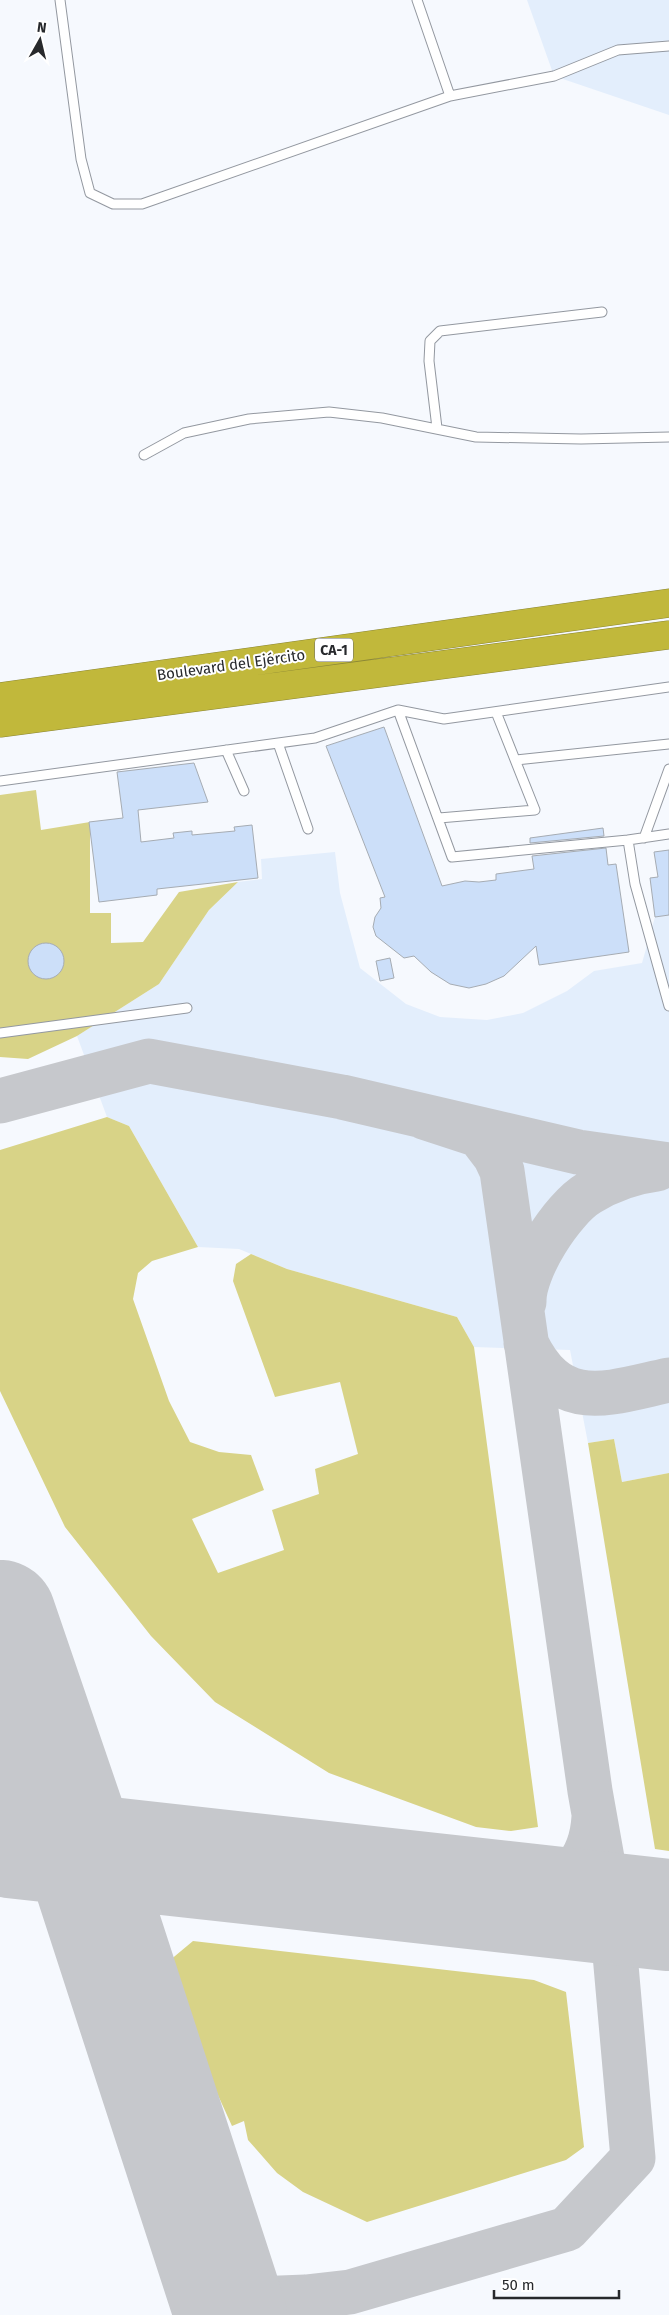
<svg xmlns="http://www.w3.org/2000/svg" width="669" height="2315" viewBox="0 0 669 2315" font-family="'Fira Sans',sans-serif">
<rect width="100%" height="100%" fill="#f6f9fe"/>
<path fill="#e3eefc" d="M527 0H669V115L554 76Z
M335 852 340 893 360 968 406 1004 440 1017 487 1020 523 1013 567 991 594 971 642 963 655 917 669 915V1473L622 1482 614 1439 588 1443 570 1350 474 1347 457 1317 287 1269 239 1249 198 1247 129 1126 107 1117 77 1036 159 984 209 910 238 882 262 879 261 859Z"/>
<path fill="#d8d387" d="M36 790 41 830 90 822V913H111V943L143 942 179 892 238 882 209 910 159 984 77 1036 28 1059 0 1057V795Z
M107 1117 129 1126 198 1247 152 1261 138 1273 133 1299 169 1401 190 1442 219 1452 251 1455 264 1490 192 1519 218 1573 284 1550 272 1510 319 1494 315 1469 358 1454 340 1382 275 1397 233 1281 236 1264 251 1254 287 1269 457 1317 474 1347 538 1827 511 1831 476 1827 329 1773 215 1702 151 1636 65 1527 0 1391V1150Z
M614 1439 622 1482 669 1473V1851L655 1849 588 1443Z
M193 1941 534 1980 566 1992 584 2147 566 2160 367 2222 303 2192 277 2173 248 2140 244 2121 232 2126 171 1992 169 1961Z"/>
<g fill="none" stroke-linecap="round" stroke-linejoin="round">
<path stroke="#c6c8cc" stroke-width="45" d="M0 1101 149 1061 342 1097 578 1152 669 1165
M524 1302C523 1270 562 1209 589 1193 610 1180 633 1172 657 1169
M526 1343C560 1414 608 1393 669 1380
M69 1817C90 1840 107 1847 136 1856
M517 1899C563 1886 591 1868 594 1817
M100 1911C102 1881 108 1869 136 1856
M226 2300 306 2297 350 2292 567 2229 633 2158 611 1909 590 1791 502 1171 495 1156 479 1135 424 1117"/>
<path stroke="#c6c8cc" stroke-width="112" d="M0 1616 80 1850 231 2315
M10 1842 669 1915"/>
</g>
<path fill="#ccdff9" stroke="#a6acb3" d="M384 727 442 886 465 881 479 882 496 880V874L534 869 532 856 606 848 608 865 616 864 629 952 539 965 536 946 504 976 486 984 469 988 450 984 431 972 414 956 404 958 376 936 373 927 375 917 381 908 380 898 385 897 326 746Z
M194 763 208 802 138 810 141 842 174 838 173 833 192 831V835L235 831 234 827 252 825 258 878 157 889V895L99 902 89 822 123 818 117 772Z
M603 828 604 836 530 843V838Z
M669 850V915L655 917 650 878 658 877 654 852Z
M28 961a18 18 0 1 1 36 0a18 18 0 1 1-36 0Z
M390 958 394 978 380 981 376 961Z"/>
<g fill="none" stroke-linecap="round" stroke-linejoin="round">
<g stroke="#9398a0" stroke-width="11">
<path id="lane" d="M60 0 81 159 90 193 113 204H142L450 96 554 76 618 50 669 46
M417 0 450 96
M437 428 429 361 430 341 440 331 602 312
M144 455 184 433 249 419 329 412 382 418 476 437 581 439 669 437
M398 710 452 857 628 840
M278 743 308 829
M226 750 244 791
M516 760 669 744
M0 781 315 738 398 710 444 719 669 687
M439 818 535 810 496 712
M669 834 628 840 635 884 669 1006
M644 838 669 769
M0 1033 187 1008"/>
</g>
<g stroke="#8b8636" stroke-width="29">
<path id="highway" d="M0 697 669 603
M0 723 669 635"/>
</g>
<use href="#lane" stroke="#fff" stroke-width="9"/>
<use href="#highway" stroke="#c1b83b" stroke-width="28"/>
</g>
<g text-anchor="middle" stroke-width="4" stroke-linejoin="round" paint-order="stroke">
<rect fill="#fff" stroke="#68696b" stroke-width="1" x="315" y="638.5" width="38" height="23" rx="4"/>
<g font-size="14" font-weight="bold" fill="#27292c">
<text x="334" y="655">CA-1</text>
</g>
<g font-size="15" fill="#27292c" stroke="#fff">
<text transform="translate(231 665) rotate(-8)" y="5">Boulevard del Ejército</text>
</g>
</g>
<g transform="translate(40 40) rotate(8)" stroke="#ffffff" stroke-width="4" paint-order="stroke">
<path d="M0-4L9 19L0 12L-9 19Z" fill="#27292c"/>
<text y="-8" font-size="14" font-weight="bold" text-anchor="middle" fill="#27292c">N</text>
</g>
<path d="M494 2290v8h125v-8" fill="none" stroke="#27292c" stroke-width="2.5"/>
<text x="502" y="2290" font-size="15" fill="#27292c" stroke="#ffffff" stroke-width="4" paint-order="stroke">50 m</text>
</svg>
